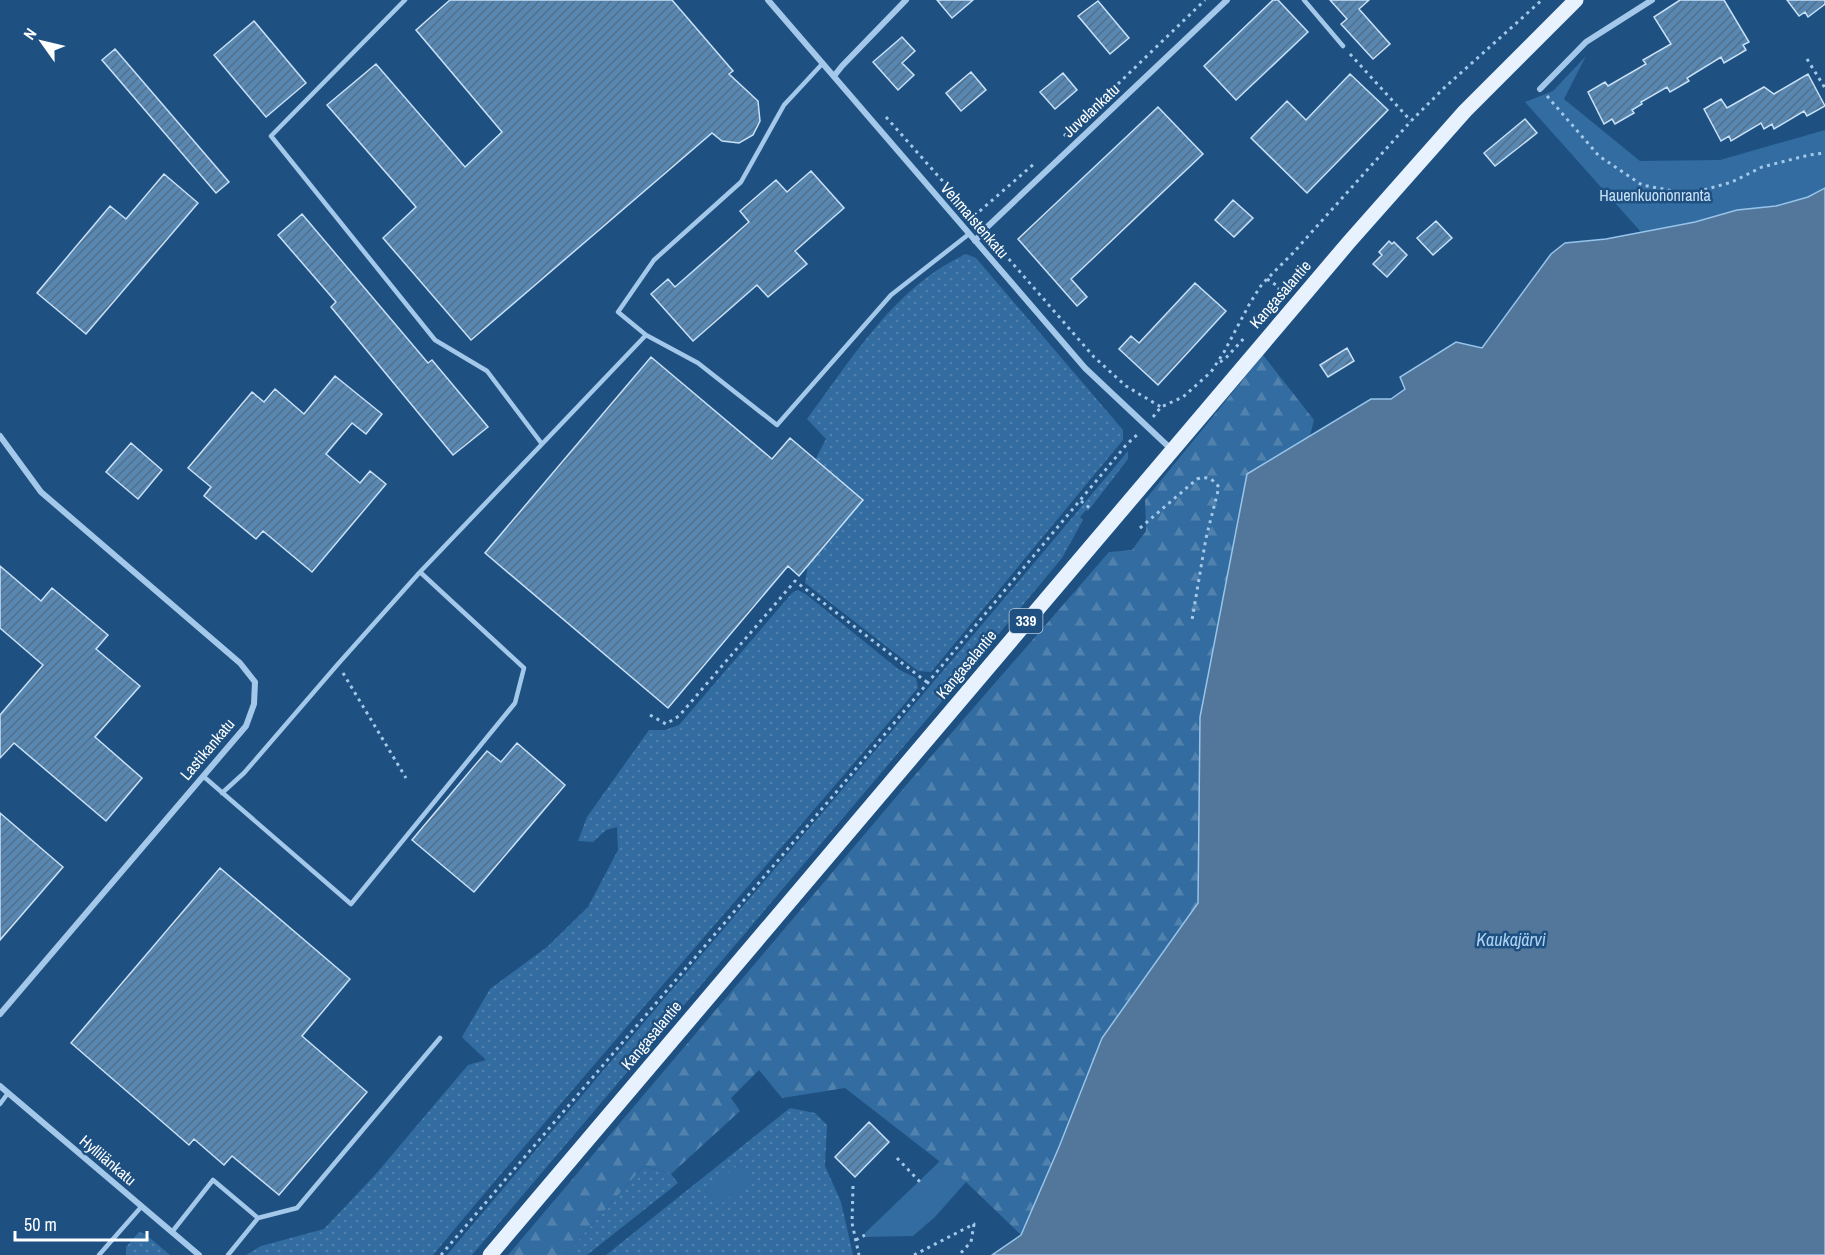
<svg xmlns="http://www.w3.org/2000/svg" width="1825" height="1255" viewBox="0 0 1825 1255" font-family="'Archivo Narrow',sans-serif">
<defs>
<pattern id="grass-dots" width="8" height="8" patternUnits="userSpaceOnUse" patternTransform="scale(1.5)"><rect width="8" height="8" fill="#326ca0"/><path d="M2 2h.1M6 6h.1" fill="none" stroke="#5182ae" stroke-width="1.8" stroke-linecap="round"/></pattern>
<pattern id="forest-firs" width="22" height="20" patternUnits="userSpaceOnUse" patternTransform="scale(1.5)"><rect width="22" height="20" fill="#326ca0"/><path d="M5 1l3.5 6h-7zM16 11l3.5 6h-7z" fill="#5182ae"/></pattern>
<pattern id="building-hatch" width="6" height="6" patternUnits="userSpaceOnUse" patternTransform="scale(1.5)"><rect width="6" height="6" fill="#5887b2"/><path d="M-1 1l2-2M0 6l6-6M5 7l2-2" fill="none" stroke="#536f89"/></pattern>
</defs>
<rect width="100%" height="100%" fill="#1e5182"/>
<path fill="url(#grass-dots)" d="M966 254 976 258 1123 430V440L931 672 918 671 805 583 808 565 815 460 826 439 807 419C852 359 894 287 966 254Z
M1128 451V459L1088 511 1086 510 1080 517 1083 520 1062 558 983 653 472 1255H447C673 987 903 720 1128 451Z
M798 590 807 595 898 669 916 678 918 688C757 878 592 1064 433 1255H246L261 1246 324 1229 375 1175 468 1065 486 1060 462 1037 490 989 547 947 588 907 618 850 617 827 606 830 593 842 578 841 587 817 649 730H665L679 725 792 593Z
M790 1108 815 1113 827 1125 825 1166 841 1202 853 1255H606Z
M644 1166 671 1174 678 1183 587 1255H565Z
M139 1232 145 1234 170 1255H126V1247Z"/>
<path fill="url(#forest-firs)" d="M1263 355 1314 420 1310 436 1247 474 1200 717 1198 903 1102 1038 1059 1147 1021 1235 966 1182 845 1088 782 1098 759 1070 731 1098 740 1111 671 1174 644 1166 565 1255H508L908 783 1109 552 1132 550 1146 531 1145 500Z"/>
<path fill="#326ca0" d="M1586 56 1564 99 1640 161 1720 160 1825 130V188L1808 197 1776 206 1737 210 1695 222 1641 232 1525 102 1553 91Z
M940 1161 966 1182 935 1217 913 1236 866 1237 865 1233Z
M742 1162 754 1178 717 1207 705 1191Z"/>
<path fill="#53779b" stroke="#97c4eb" stroke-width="1.5" d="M1825 188V1255H992L1021 1235 1059 1147 1102 1038 1198 903 1200 717 1247 474 1371 399H1391L1405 389 1400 377 1456 342 1482 348 1551 254 1565 243 1606 239 1695 222 1737 210 1776 206 1808 197Z"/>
<path fill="url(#building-hatch)" stroke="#c8e1f7" stroke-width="1.5" d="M450 0H672L733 71 729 74 758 101 760 121 753 135 739 143 722 141 712 133 471 340 383 238 416 207 327 105 376 64 465 167 502 132 416 30Z
M937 0H973L952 18Z
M1273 0H1278L1308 32 1236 100 1204 66Z
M1330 0H1369L1359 9 1390 44 1373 59 1341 24 1347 19Z
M1680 0H1724L1749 42 1743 45 1746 50 1724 63 1721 57 1687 78 1689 81 1670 92 1667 87 1641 102 1642 104 1632 110 1634 113 1615 124 1612 119 1604 124 1588 92 1605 82 1608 86 1646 64 1643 60 1671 44 1654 17Z
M1787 0H1825V4L1808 17 1805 12 1799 16Z
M1098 1 1129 38 1110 54 1078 16Z
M254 21 306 83 266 117 214 55Z
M902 37 915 51 902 63 914 75 898 90 873 62Z
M115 49 229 182 216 193 102 60Z
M971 72 986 90 961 111 946 93Z
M1063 73 1077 90 1055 109 1040 92Z
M1350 74 1388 110 1307 193 1251 138 1287 101 1306 120Z
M1808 74 1825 106 1807 116 1804 111 1774 129 1772 124 1764 129 1761 123 1731 141 1729 136 1721 141 1704 109 1721 99 1727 108 1764 87 1774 94Z
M1158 107 1203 154 1071 279 1087 297 1077 306 1018 239Z
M1525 119 1537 133 1495 166 1484 153Z
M811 171 844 208 795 251 807 264 768 297 757 285 693 341 651 294 668 279 675 287 749 222 740 211 776 180 787 192Z
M164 174 198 203 86 334 37 293 110 206 126 219Z
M1233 200 1253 218 1234 237 1215 220Z
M302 214 428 363 432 360 488 427 453 455 331 307 336 302 278 235Z
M1436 221 1452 238 1433 255 1417 238Z
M1389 241 1392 244 1394 242 1407 255 1387 277 1373 264 1382 255 1379 252Z
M1195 283 1226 311 1158 385 1119 349 1131 336 1139 343Z
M1347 348 1354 361 1328 377 1320 365Z
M651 357 772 459 790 438 863 500 799 576 788 566 668 708 485 553Z
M335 376 382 414 366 434 352 423 326 454 360 483 370 471 386 484 312 572 263 531 256 539 204 496 211 487 188 468 252 392 264 402 275 389 304 414Z
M131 443 162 470 138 499 106 472Z
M0 566 41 601 52 588 108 635 96 649 140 686 95 737 142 778 106 821 14 743 0 758V715L43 665 0 628Z
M517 743 565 785 474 892 412 840 487 751 501 762Z
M0 813 63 867 0 940Z
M220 868 350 979 302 1036 367 1092 279 1195 232 1156 224 1165 194 1139 189 1145 71 1043Z
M869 1122 889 1142 855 1177 835 1157Z"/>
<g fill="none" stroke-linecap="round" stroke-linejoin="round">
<path stroke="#a4c8e9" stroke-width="3" stroke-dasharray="3 4.5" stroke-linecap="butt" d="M1350 54 1411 121
M1807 59 1825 88
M1547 96 1599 156 1642 185 1689 194 1732 182 1762 167 1809 155 1825 153
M886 117 977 220
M1064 136 1205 0
M974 216 1035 163
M994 242 1094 357 1126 386 1161 407
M1267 279 1279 287V294L1276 301
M1220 362 1225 359 1245 337
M1153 417 1161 407 1183 397 1211 372 1224 352 1250 303 1262 284 1293 253 1411 121 1443 89 1542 0
M1081 501 1091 509
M1140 528 1197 479C1207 476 1212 478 1219 487L1206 538 1192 620
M343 673 406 778
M650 715 666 724 679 716 795 581 928 683
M897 1158 920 1182
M853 1186 852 1223 859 1255
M856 1240 865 1235
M441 1255 844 783 1127 444 1139 433
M914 1255 974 1224 971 1242 959 1255"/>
<path stroke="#a4c8e9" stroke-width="4.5" d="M405 0 271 136 435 340 487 371 542 444
M1304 0 1343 46
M646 335 618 312 654 260 741 182 784 105 823 63
M420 572 646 335 698 363 777 425 891 295 969 234
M203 776 351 904 515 703 524 668 420 572 338 664 244 773 222 793
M0 1104 8 1093
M172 1232 213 1180 258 1218 297 1208 440 1038
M99 1255 142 1206
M228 1255 258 1218"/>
<path stroke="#a4c8e9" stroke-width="6" d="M768 0 1085 368 1171 449
M834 76 842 66 906 0
M1540 89 1586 42 1652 0
M975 241 984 230 1227 0
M0 436 41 492 240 663 255 682 254 704 246 726 0 1014
M0 1086 199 1255"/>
<path stroke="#e7f2fe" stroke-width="15" d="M490 1255 1349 242 1465 111 1576 0"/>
</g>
<g text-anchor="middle" stroke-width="5" stroke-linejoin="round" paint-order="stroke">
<rect fill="#1e5182" stroke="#bccbda" stroke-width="1.5" x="1009.5" y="609" width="33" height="24" rx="4.5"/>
<g font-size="15" font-weight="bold" fill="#fff">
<text x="1026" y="626">339</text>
</g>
<g font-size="16" fill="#fff" stroke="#1e5182">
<text transform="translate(1091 110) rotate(-43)" y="6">Juvelankatu</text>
<text transform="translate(975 220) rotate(49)" y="6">Vehmaistenkatu</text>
<text transform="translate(1280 294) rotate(-49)" y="6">Kangasalantie</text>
<text transform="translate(966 664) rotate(-50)" y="6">Kangasalantie</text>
<text transform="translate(207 749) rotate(-50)" y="6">Lastikankatu</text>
<text transform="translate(651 1035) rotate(-50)" y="6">Kangasalantie</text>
<text transform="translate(108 1160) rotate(40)" y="6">Hyllilänkatu</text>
</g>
<g font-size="16" fill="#c8e1f7" stroke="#1e5182">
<text x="1655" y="201">Hauenkuononranta</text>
</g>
<g font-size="18" font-style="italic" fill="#afd2f1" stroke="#1e5182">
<text x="1511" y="946">Kaukajärvi</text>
</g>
</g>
<g transform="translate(42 42) rotate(304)" stroke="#1e5182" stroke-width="4.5" paint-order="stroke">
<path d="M0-4.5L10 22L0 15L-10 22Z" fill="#ffffff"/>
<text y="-9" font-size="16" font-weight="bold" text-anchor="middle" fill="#ffffff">N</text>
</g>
<path d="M15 1231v9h132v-9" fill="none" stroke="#ffffff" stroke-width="3"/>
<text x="24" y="1231" font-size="18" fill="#ffffff" stroke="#1e5182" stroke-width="4.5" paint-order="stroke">50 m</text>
</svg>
